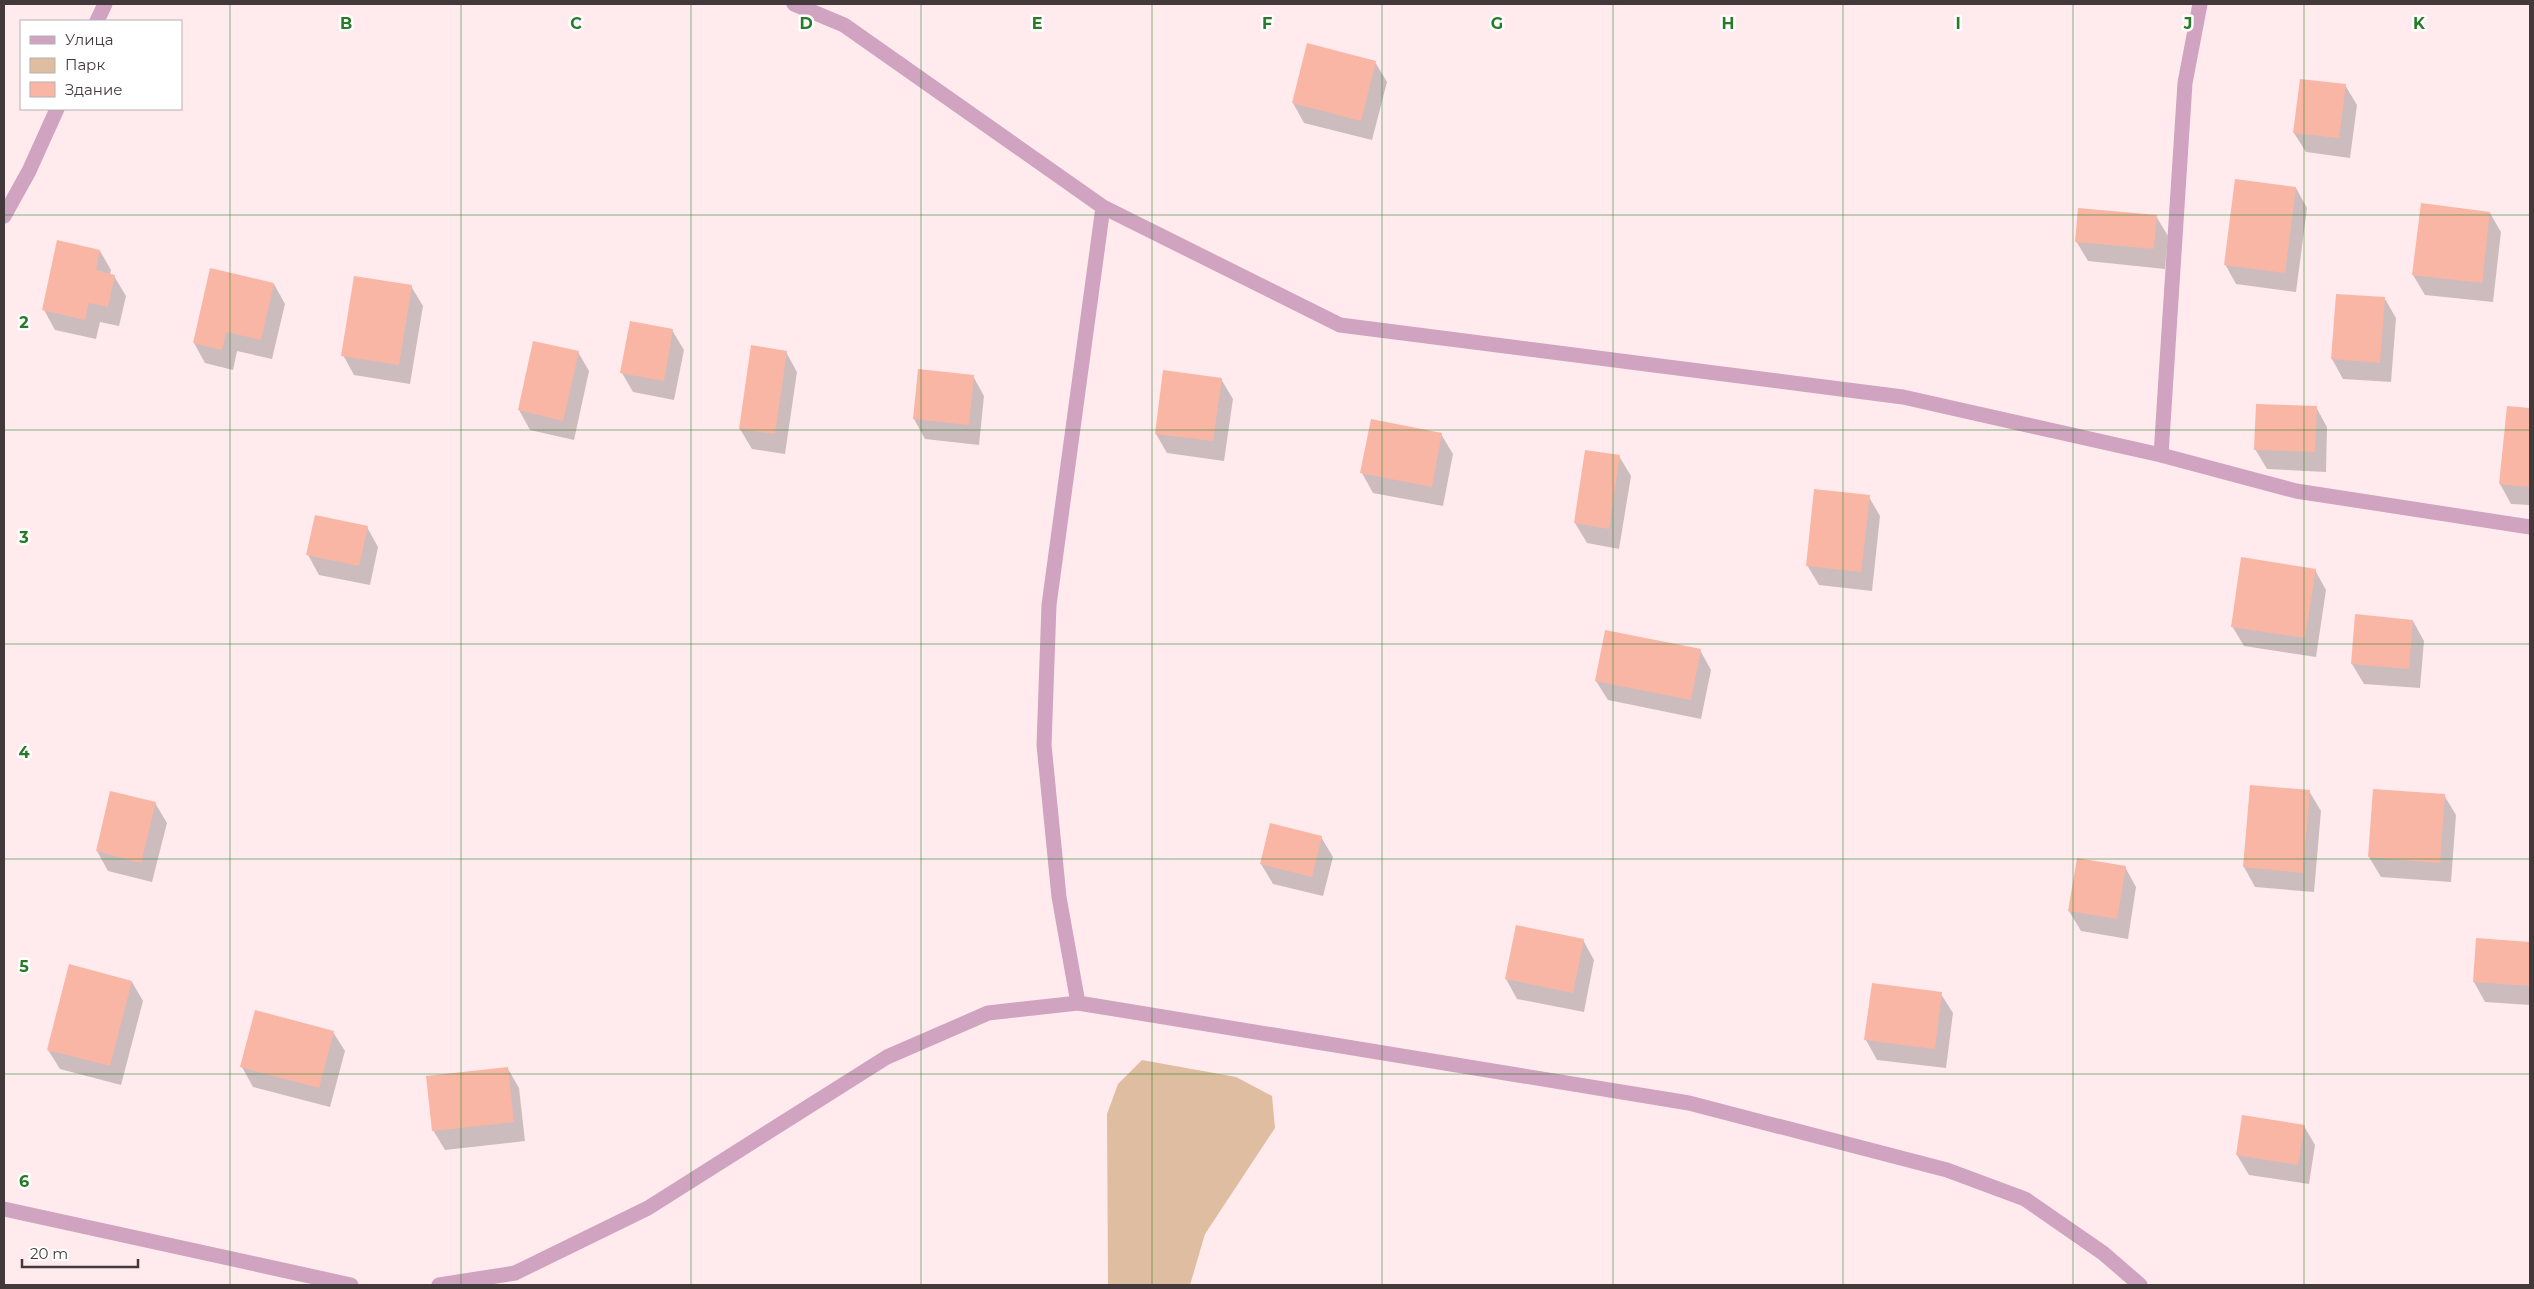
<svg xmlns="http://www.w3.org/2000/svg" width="2534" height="1289" viewBox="0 0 2534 1289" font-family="Montserrat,sans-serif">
<rect width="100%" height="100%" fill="#ffebee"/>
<path fill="#dfbda0" d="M1142 1060 1236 1077 1272 1096 1275 1128 1205 1234 1190 1285H1108L1107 1114 1118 1084Z"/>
<path fill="#0003" d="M1375 62 1387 82 1372 140 1304 123 1293 103Z
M2345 85 2357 105 2350 158 2306 152 2294 133Z
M2296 188 2307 208 2296 292 2236 284 2225 264Z
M2490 213 2501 232 2493 302 2425 295 2413 275Z
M2156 216 2168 236 2165 269 2088 261 2076 241Z
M100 251 111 270 110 275 114 276 126 296 119 326 100 322 96 339 55 330 44 310Z
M274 284 285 304 272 359 237 351 233 370 205 363 194 343Z
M411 286 423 306 410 384 354 375 343 355Z
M2385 299 2396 318 2391 382 2343 379 2332 359Z
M672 330 684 350 674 400 633 392 622 373Z
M752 347 786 352 797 372 785 454 752 449 740 429Z
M578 352 589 371 574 440 530 430 519 410Z
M973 376 984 396 979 445 925 439 914 419Z
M1221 379 1233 399 1224 461 1167 453 1156 434Z
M2316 407 2327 427 2326 472 2267 469 2255 449Z
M2508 407 2530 409V505L2511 504 2500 484Z
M1441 434 1453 454 1443 506 1373 493 1362 473Z
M1619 456 1631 476 1619 549 1587 543 1575 523Z
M1869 497 1880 516 1872 591 1819 585 1807 565Z
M367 527 378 547 370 585 319 575 308 555Z
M2315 570 2326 590 2316 657 2244 646 2232 626Z
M2413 621 2424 641 2420 688 2364 684 2352 664Z
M1700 650 1711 670 1701 719 1608 700 1596 681Z
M2251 786 2309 791 2321 811 2314 892 2255 887 2244 867Z
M2444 795 2456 815 2451 882 2381 877 2369 857Z
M155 803 167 823 152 882 108 871 97 851Z
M1321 837 1333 857 1323 896 1273 884 1261 864Z
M2125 867 2136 887 2128 939 2081 931 2069 911Z
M2477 939 2530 943V1005L2485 1002 2474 982Z
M1583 940 1594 960 1584 1012 1517 999 1506 979Z
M132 982 143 1001 121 1085 60 1069 48 1050Z
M1941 994 1953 1013 1946 1068 1877 1060 1866 1040Z
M333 1032 345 1051 330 1107 253 1087 242 1067Z
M508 1069 519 1088 525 1141 445 1150 433 1130Z
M2304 1126 2315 1145 2309 1184 2249 1175 2237 1155Z"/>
<path fill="#f9b6a5" d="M1307 43 1376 61 1361 121 1292 103Z
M2300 79 2346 84 2339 138 2293 133Z
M2235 179 2296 187 2285 273 2224 265Z
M2421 203 2490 212 2482 283 2412 275Z
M2078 208 2157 215 2154 249 2075 242Z
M57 240 100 250 96 270 115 275 108 307 89 303 85 320 42 310Z
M210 268 274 283 261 340 226 332 222 350 193 343Z
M354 276 412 285 399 365 341 356Z
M2336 294 2385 297 2380 363 2331 359Z
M630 321 673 329 664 381 620 373Z
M533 341 579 351 563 421 518 410Z
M751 345 787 351 775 434 739 429Z
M918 369 974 375 969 425 913 419Z
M1163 370 1222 378 1213 441 1155 434Z
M2256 404 2317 406 2315 452 2254 450Z
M2507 406 2530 408V487L2499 484Z
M1371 419 1442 433 1432 487 1360 473Z
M1585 450 1620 455 1609 529 1574 523Z
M1814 489 1870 495 1861 572 1806 566Z
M315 515 368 526 359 566 306 555Z
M2241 557 2316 569 2305 638 2231 627Z
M2355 614 2413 620 2409 669 2351 664Z
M1605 630 1701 649 1691 700 1595 681Z
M2250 785 2310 790 2303 873 2243 867Z
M2373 789 2445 794 2440 863 2368 857Z
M110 791 156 802 141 863 96 851Z
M1270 823 1322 836 1312 877 1260 864Z
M2077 858 2126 866 2117 919 2068 911Z
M1516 925 1584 939 1573 993 1505 979Z
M2476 938 2530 942V986L2473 982Z
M69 964 132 981 110 1066 47 1050Z
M1872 983 1942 992 1935 1049 1864 1040Z
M255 1010 334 1031 319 1088 240 1067Z
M508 1067 514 1122 432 1131 426 1076Z
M2242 1115 2305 1125 2298 1165 2236 1155Z"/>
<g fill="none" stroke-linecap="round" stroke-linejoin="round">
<path stroke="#d0a3c0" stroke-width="15" d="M2161 455 2185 83 2200 4"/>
<path stroke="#d0a3c0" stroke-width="15" d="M794 4 844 25 1103 207 1340 325 1903 397 2161 455 2296 491 2530 527
M97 21 105 4
M4 216 29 171 57 109
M1078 1003 1059 897 1044 745 1049 605 1103 207
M4 1209 351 1285
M439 1285 515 1273 648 1208 887 1057 988 1013 1078 1003 1689 1103 1947 1170 2025 1199 2103 1253 2140 1285"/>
</g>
<path fill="none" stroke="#277b27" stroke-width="1" stroke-opacity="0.55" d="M230 4V1285M461 4V1285M691 4V1285M921 4V1285M1152 4V1285M1382 4V1285M1613 4V1285M1843 4V1285M2073 4V1285M2304 4V1285M4 215H2530M4 430H2530M4 644H2530M4 859H2530M4 1074H2530"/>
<g font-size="16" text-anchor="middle" font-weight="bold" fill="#277b27" stroke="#fff" stroke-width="5" stroke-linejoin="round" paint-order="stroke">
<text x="346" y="29">B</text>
<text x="576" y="29">C</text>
<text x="806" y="29">D</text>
<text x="1037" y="29">E</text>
<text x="1267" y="29">F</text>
<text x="1497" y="29">G</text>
<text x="1728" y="29">H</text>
<text x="1958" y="29">I</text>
<text x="2188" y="29">J</text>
<text x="2419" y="29">K</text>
<text x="24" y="328">2</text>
<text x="24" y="543">3</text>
<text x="24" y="758">4</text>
<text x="24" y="972">5</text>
<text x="24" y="1187">6</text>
</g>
<rect width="2534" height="1289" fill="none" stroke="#43393b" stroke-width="10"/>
<rect x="20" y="20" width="162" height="90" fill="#ffffff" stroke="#b4b0b1"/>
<rect x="30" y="36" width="25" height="8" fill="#d0a3c0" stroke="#b4b0b1"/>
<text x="65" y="45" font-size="15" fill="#43393b">Улица</text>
<rect x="30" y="58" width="25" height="15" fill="#dfbda0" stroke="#b4b0b1"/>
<text x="65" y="70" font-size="15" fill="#43393b">Парк</text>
<rect x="30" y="82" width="25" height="15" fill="#f9b6a5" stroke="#b4b0b1"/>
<text x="65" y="95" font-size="15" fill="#43393b">Здание</text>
<path d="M22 1259v8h116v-8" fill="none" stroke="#43393b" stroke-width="2.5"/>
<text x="30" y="1259" font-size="15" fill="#43393b" stroke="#ffffff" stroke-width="4" paint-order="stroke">20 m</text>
</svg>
